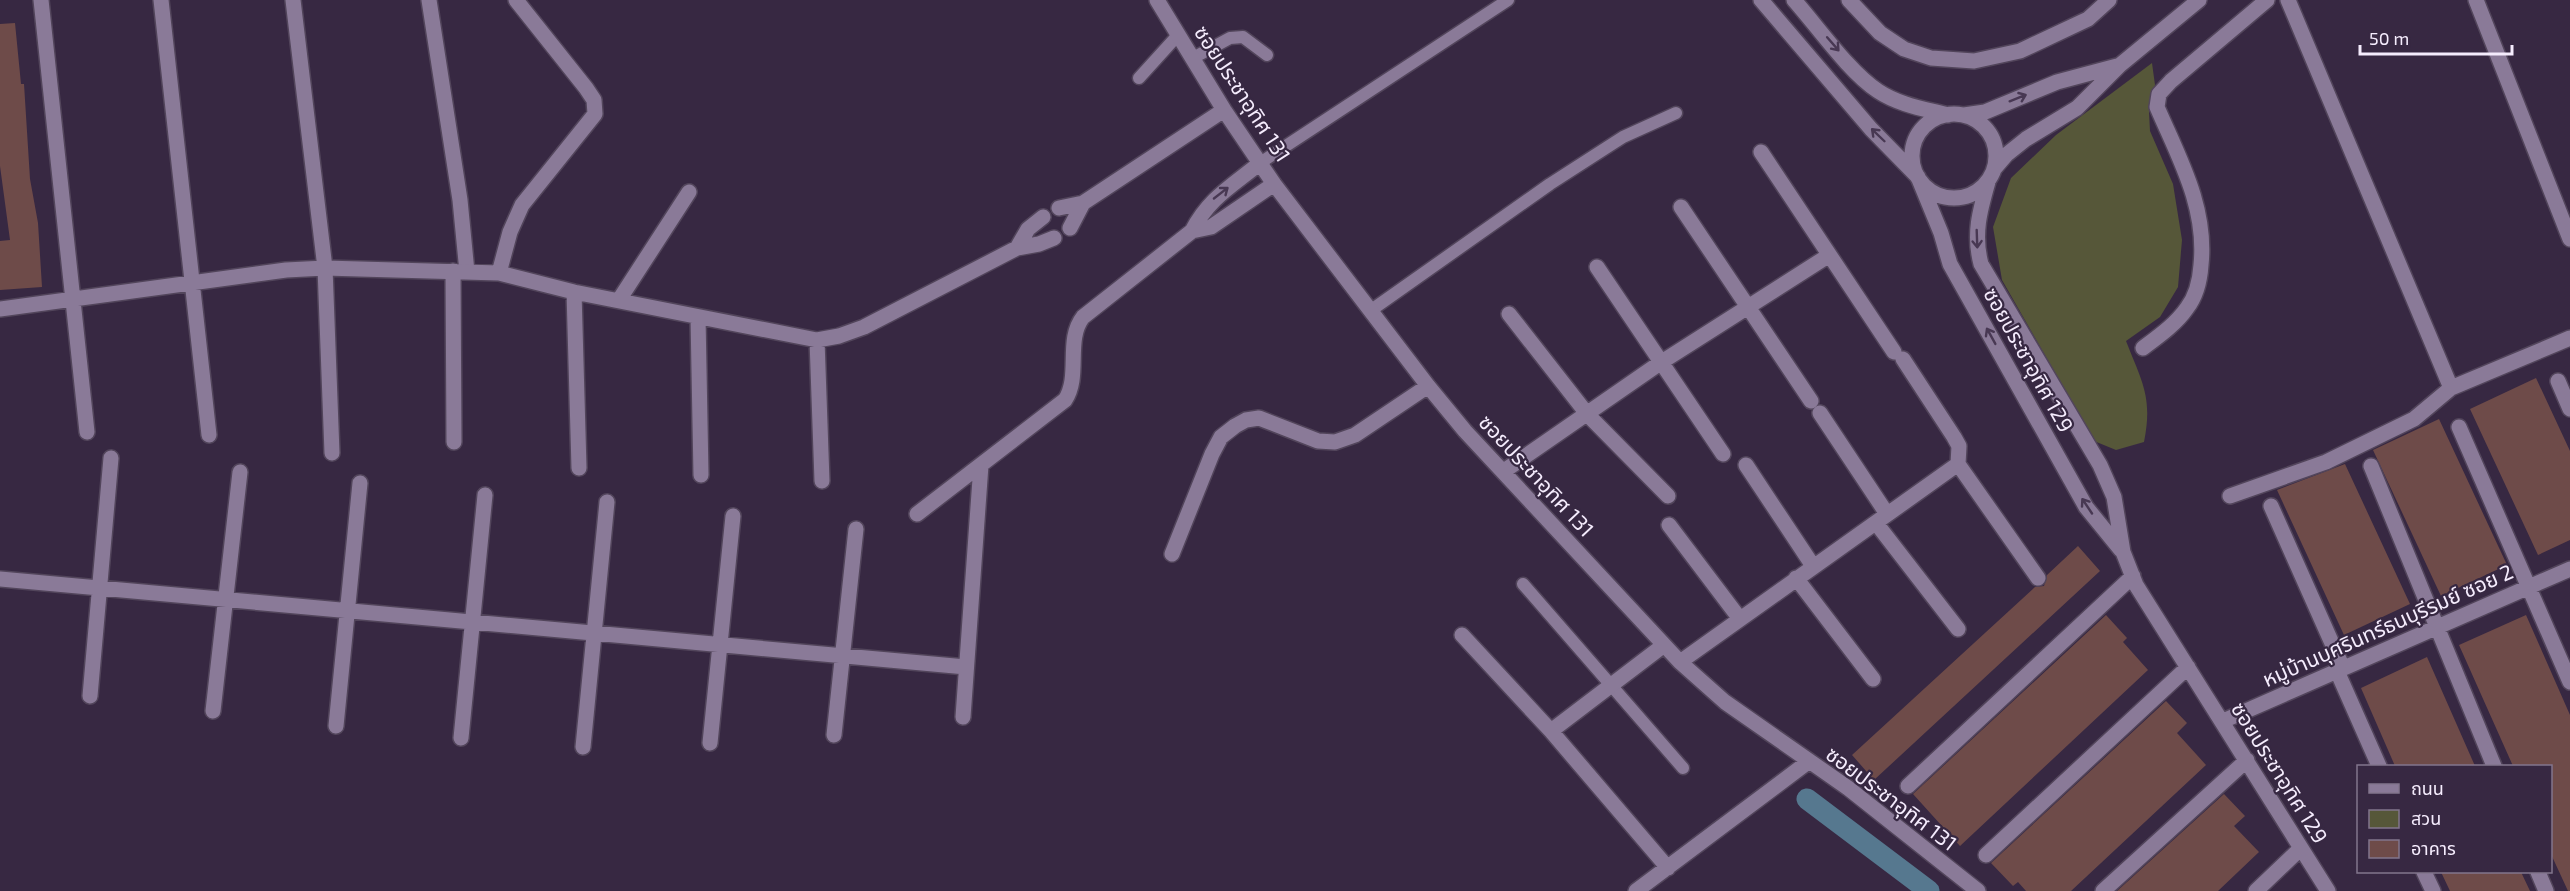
<svg xmlns="http://www.w3.org/2000/svg" width="2570" height="891" viewBox="0 0 2570 891" font-family="'Exo 2','Noto Sans Thai',sans-serif">
<rect width="100%" height="100%" fill="#372842"/>
<path fill="#565739" d="M2152 63 2155 85 2149 112 2150 131 2173 184 2182 240 2178 287 2160 317 2126 341C2142 382 2153 397 2144 442L2116 450 2094 441 2002 280 1993 227 2011 178 2056 135Z"/>
<g fill="none" stroke-linecap="round" stroke-linejoin="round">
<path stroke="#56788f" stroke-width="21" d="M1807 799 1929 891"/>
</g>
<path fill="#6e4b49" d="M15 23 21 84H24L30 179 38 223 42 287 0 290V241L10 240 0 166V24Z
M2536 378 2570 451V540L2538 555 2470 409Z
M2439 419 2507 565 2441 596 2373 450Z
M2345 464 2410 604 2344 635 2277 490Z
M2078 546 2100 571 1874 780 1852 755 2035 587 2044 586 2047 575Z
M2106 615 2127 638 2123 642 2148 670 1960 846 1913 794Z
M2526 615 2570 715V891H2568L2550 852V766H2513L2459 645Z
M2427 657 2475 766H2395L2361 688Z
M2166 701 2187 723 2177 733 2206 765 2071 891H2026L2018 882 2013 886 1991 863Z
M2224 794 2245 816 2234 826 2259 852 2218 891H2117Z
M2441 872H2521L2530 891H2450Z"/>
<g fill="none" stroke-linecap="round" stroke-linejoin="round">
<g stroke="#52455b" stroke-width="15">
<path id="service" d="M1193 58 1230 38 1243 37 1267 55
M1139 78 1178 35
M1260 163 1508 0
M1370 311 1550 184 1623 137 1676 113
M1523 584 1683 768"/>
</g>
<g stroke="#52455b" stroke-width="18">
<path id="minor" d="M41 0 87 432
M161 0 209 435
M293 0 325 268 332 453
M429 0 460 200 467 272
M1157 0 1224 110 1274 184 1428 386 1465 431 1680 662 1725 702 1848 788 1978 891
M1761 0 1871 129 1918 177 1941 233 1950 264 2086 507 2121 550
M1794 0C1818 27 1849 72 1878 91 1899 105 1925 109 1948 115
M1849 0 1880 33 1904 49 1931 58 1974 61 2020 51 2088 19 2109 0
M2288 0 2451 388 2570 338
M2476 0 2570 239
M1912 156a42 42 0 1 1 84 0a42 42 0 1 1-84 0Z
M1964 115 1985 112 2057 82 2117 66
M1761 152 1894 352
M1994 169 2006 155 2026 139 2077 108 2120 65 2199 0
M1988 182C1980 210 1973 234 1981 264L2100 465 2114 497 2123 552 2136 585 2328 891
M1681 207 1811 401
M1059 208 1083 203 1224 110
M1070 228 1083 203
M1192 231 1211 227 1274 184
M1017 248 1028 229 1043 217
M1597 267 1723 454
M453 271 454 442
M499 273 510 232 522 205 595 114 594 100 586 88 516 0
M574 292 579 468
M619 300 689 192
M0 309 286 270 325 268 499 273 574 292 817 340 839 336 864 327 1017 248 1039 244 1054 238
M1509 314 1588 415 1668 496
M698 317 701 475
M817 340 822 481
M2143 348C2159 336 2176 324 2187 308 2197 295 2200 280 2201 265 2207 207 2179 158 2157 107L2159 94 2171 81 2267 0
M1903 359 1954 437 1959 446 1958 464 2038 578
M2558 381 2570 409
M1820 413 1887 514
M2459 427 2570 682
M1746 465 1813 566
M2371 466 2494 766
M1504 471 1660 363 1828 256
M2230 496 2326 462 2414 419 2451 388
M2271 506 2343 668
M917 514 1065 400C1081 376 1065 340 1083 317L1192 231C1209 198 1232 186 1260 163
M1876 523 1958 629
M1669 525 1740 619
M1172 554 1212 454 1221 437 1235 426 1246 420 1259 418 1318 441 1335 442 1355 435 1428 386
M1796 578 1873 679
M0 579 966 667
M1462 635 1551 731 1668 868
M1680 662 1958 464
M2337 671 2379 766
M90 696 111 458
M213 711 240 472
M963 717 981 465
M2223 721 2570 569
M336 726 360 483
M1551 731 1664 645
M834 735 856 529
M461 738 485 495
M710 743 733 516
M583 747 607 502
M1908 786 2133 576
M1986 855 2188 667
M2424 872 2433 891
M2538 872 2546 891
M1636 891 1808 762
M2103 891 2247 760
M2256 891 2301 848"/>
</g>
<use href="#service" stroke="#8a7a98" stroke-width="12"/>
<use href="#minor" stroke="#8a7a98" stroke-width="15"/>
</g>
<defs><path id="oneway-shaft" d="M-6 0H5M1.5-3L5.5 0L1.5 3" fill="none" stroke-width="1.6" stroke-linecap="round" stroke-linejoin="round" transform="scale(1.5)"/></defs>
<g stroke="#483853">
<use href="#oneway-shaft" transform="translate(1833 44) rotate(49)"/>
<use href="#oneway-shaft" transform="translate(2018 98) rotate(-22)"/>
<use href="#oneway-shaft" transform="translate(1878 135) rotate(-136)"/>
<use href="#oneway-shaft" transform="translate(1221 193) rotate(-38)"/>
<use href="#oneway-shaft" transform="translate(1977 239) rotate(88)"/>
<use href="#oneway-shaft" transform="translate(1991 336) rotate(-119)"/>
<use href="#oneway-shaft" transform="translate(2087 506) rotate(-124)"/>
</g>
<g text-anchor="middle" stroke-width="4.5" stroke-linejoin="round" paint-order="stroke">
<g font-size="21" fill="#f5ecfd" stroke="#372842">
<text transform="translate(1242 94) rotate(57)" y="7">ซอยประชาอุทิศ 131</text>
<text transform="translate(2028 360) rotate(61)" y="7">ซอยประชาอุทิศ 129</text>
<text transform="translate(1536 476) rotate(47)" y="7">ซอยประชาอุทิศ 131</text>
<text transform="translate(2388 626) rotate(-24)" y="7">หมู่บ้านบุศรินทร์ธนบุรีรมย์ ซอย 2</text>
<text transform="translate(2279 773) rotate(58)" y="7">ซอยประชาอุทิศ 129</text>
<text transform="translate(1891 799) rotate(37)" y="7">ซอยประชาอุทิศ 131</text>
</g>
</g>
<rect x="2357" y="765" width="195" height="108" fill="#372842" stroke="#83768d" stroke-width="1.5"/>
<rect x="2369" y="784" width="30" height="9" fill="#8a7a98" stroke="#83768d" stroke-width="1.5"/>
<text x="2411" y="795" font-size="18" fill="#f5ecfd">ถนน</text>
<rect x="2369" y="810" width="30" height="18" fill="#565739" stroke="#83768d" stroke-width="1.5"/>
<text x="2411" y="825" font-size="18" fill="#f5ecfd">สวน</text>
<rect x="2369" y="840" width="30" height="18" fill="#6e4b49" stroke="#83768d" stroke-width="1.5"/>
<text x="2411" y="855" font-size="18" fill="#f5ecfd">อาคาร</text>
<path d="M2360 45v9h152v-9" fill="none" stroke="#f5ecfd" stroke-width="3"/>
<text x="2369" y="45" font-size="18" fill="#f5ecfd" stroke="#372842" stroke-width="4.5" paint-order="stroke">50 m</text>
</svg>
